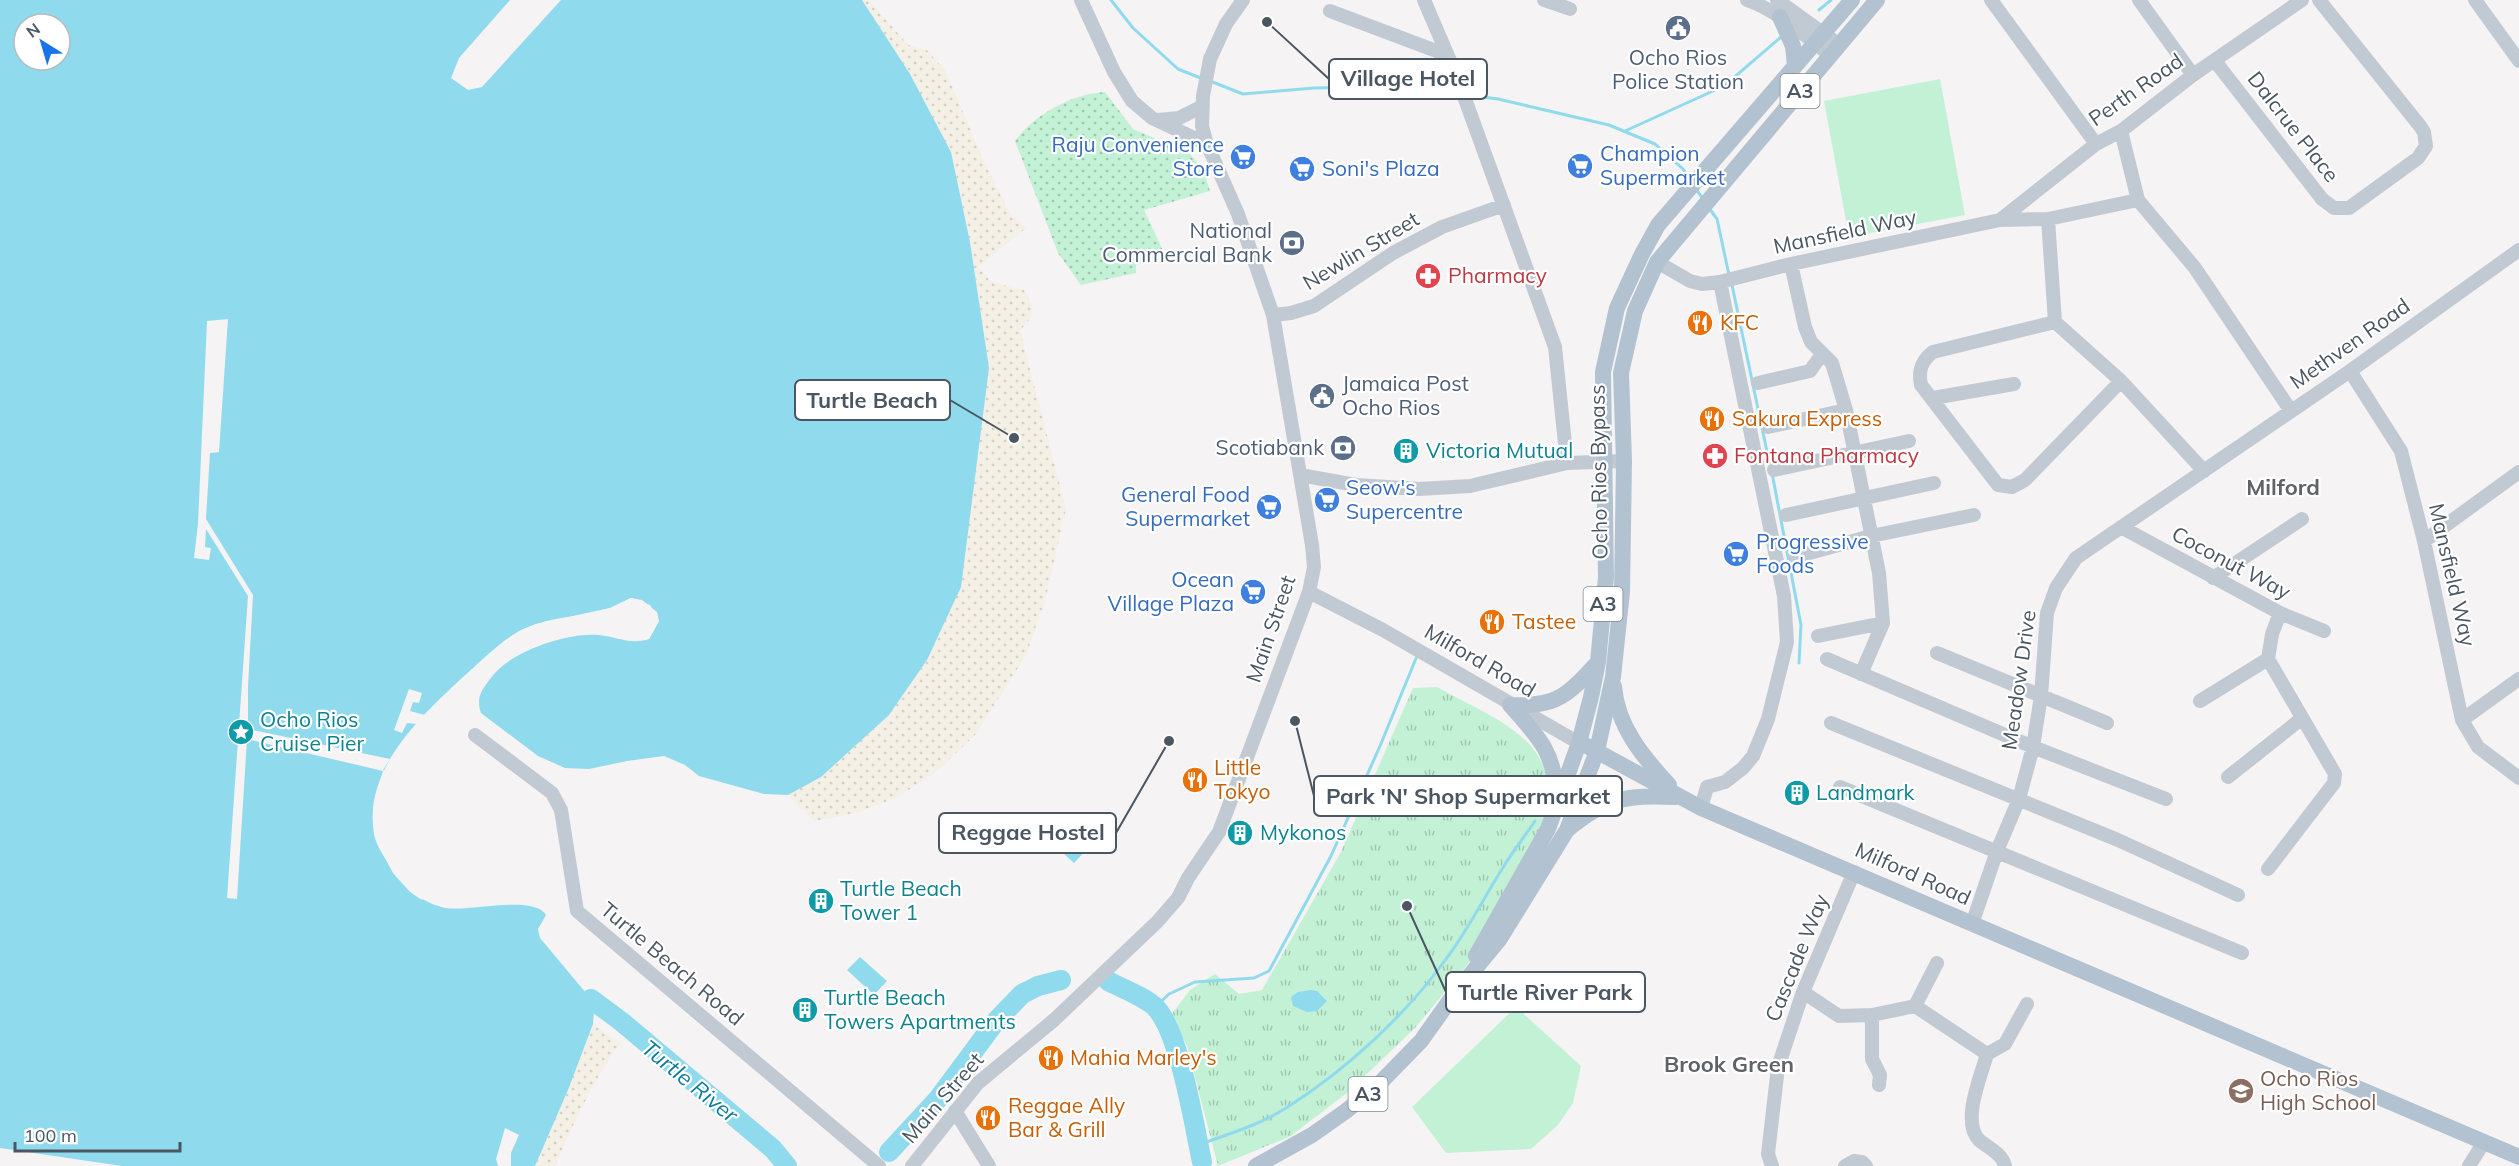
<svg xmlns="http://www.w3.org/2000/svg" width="2519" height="1166" viewBox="0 0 2519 1166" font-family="Mulish,sans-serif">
<defs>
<pattern id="grass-dots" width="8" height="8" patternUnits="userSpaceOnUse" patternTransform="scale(1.5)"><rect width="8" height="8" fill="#c3f1d5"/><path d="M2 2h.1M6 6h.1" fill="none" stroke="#a0c6b0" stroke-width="1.8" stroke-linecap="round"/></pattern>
<pattern id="sand-dots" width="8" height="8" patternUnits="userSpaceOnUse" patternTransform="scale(1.5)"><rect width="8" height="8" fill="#f5f0e5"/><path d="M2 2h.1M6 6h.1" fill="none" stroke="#d4d0c7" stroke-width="1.8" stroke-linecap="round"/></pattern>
<pattern id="park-tufts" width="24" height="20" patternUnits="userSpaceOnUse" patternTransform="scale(1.5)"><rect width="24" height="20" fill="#c3f1d5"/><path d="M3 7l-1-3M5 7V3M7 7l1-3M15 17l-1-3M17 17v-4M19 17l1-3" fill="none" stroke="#a0c6b0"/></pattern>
</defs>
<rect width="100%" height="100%" fill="#f5f3f3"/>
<path fill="url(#grass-dots)" d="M1105 92 1133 129 1189 153 1203 169 1210 191 1144 210 1165 255 1136 265V273L1081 285 1058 253 1015 141C1035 114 1072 94 1105 92Z"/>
<path fill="url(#sand-dots)" d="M862 0H869L908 45 927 50 946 72 981 155 1009 212 1026 228 978 267 991 282 1024 290C1035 309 1037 314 1020 330L1066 509 1045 601 1026 655 976 734 935 773 896 798 856 813 814 821 788 795 821 777 889 715 927 660 989 368 970 242 951 152 910 74Z
M593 1024 620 1044C594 1078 572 1127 555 1166H535L568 1090Z"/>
<path fill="url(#park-tufts)" d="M1437 687C1499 722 1564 739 1547 825L1472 959 1415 1028 1348 1092 1291 1136 1218 1166 1187 1046 1170 1016 1190 990 1215 974 1239 994 1262 990 1341 852 1413 688Z"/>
<path fill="#c3f1d5" d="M1940 79 1965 215 1849 237 1824 101Z
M1516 1007 1581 1066 1573 1103 1558 1125 1531 1149 1446 1153 1412 1107Z"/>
<path fill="#90daee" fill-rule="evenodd" d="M0 0H510L459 58 451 78 468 90 482 87 561 0H862L910 74 951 152 970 242 989 368 961 587 927 660 889 715 821 777 788 795 764 794 699 776 685 765 664 756 627 761 589 769 565 768 538 756 481 713C476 698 481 691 490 679 508 652 567 632 599 635 617 637 631 645 649 639L659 621 650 605 631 598C624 601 617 605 610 608 580 618 546 616 518 632 497 644 480 662 462 678 420 717 363 770 374 833 375 843 382 853 387 862 399 884 417 900 441 907 465 914 533 893 546 915L538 929 540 938 591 999 594 1011 593 1024 568 1090 535 1166H122L0 1148ZM24 24H60V60H24Z
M1078 836 1089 847 1074 863 1062 852Z
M860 957 887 981 874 995 847 970Z
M1311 990 1317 991 1327 1001 1317 1011 1307 1012 1293 1006 1291 997 1298 992Z"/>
<path fill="#f5f3f3" d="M228 319 219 452 210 453 206 519 253 595 248 687V729L390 759 415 727 418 728 393 760 390 759 383 770 386 772 378 793 376 809 377 834 384 851 395 871 412 890 424 897 422 900 410 892 393 873 374 835 373 809 383 771 247 739 237 899 227 898 248 596 206 529 205 547 211 548 209 560 194 558 198 524 207 321Z
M631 598 642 600 657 612 659 621 649 639 646 637 656 621 654 614 641 603 631 601 611 611 537 626 520 634 505 644 453 691 450 689 503 642 519 631 536 624 610 608Z
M409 689 422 693 419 703 413 702 410 711 425 715 437 702 440 704 428 717 425 716 417 724 407 723 402 733 394 730Z
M505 1128 519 1135 511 1153V1166H498L496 1159Z"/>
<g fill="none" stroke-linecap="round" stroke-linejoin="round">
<path stroke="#90daee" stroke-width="3" d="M1111 0 1133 28 1178 69 1203 79
M1819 10 1831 0
M1210 81 1243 94 1314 88 1404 86 1458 94
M1467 95 1498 99 1609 125 1655 144 1683 169 1690 180
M1625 131 1724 86 1781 37
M1695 188 1704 200
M1709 208 1717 219 1729 275
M1732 285 1770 466
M1772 473 1801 625 1799 663
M1155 1007 1169 994 1195 982 1254 978 1269 971 1331 856 1380 746 1417 656
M1198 1145C1228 1134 1260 1125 1286 1108 1345 1071 1406 1015 1446 959 1468 930 1484 897 1504 866 1513 851 1525 836 1535 821"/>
<path stroke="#90daee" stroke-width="20" d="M1108 981C1121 988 1147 998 1156 1008 1180 1034 1194 1125 1202 1162
M591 999 622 1022 773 1149 787 1166
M889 1152 938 1099 996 1021 1022 994 1038 986 1061 980"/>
<path stroke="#c1cad2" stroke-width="14" d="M1081 0 1114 72 1132 101 1152 118 1207 144
M1424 0 1457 77 1555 347 1567 463
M1544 0 1570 9
M1747 0C1778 11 1804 35 1830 55
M1777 0 1838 44
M1991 0 2096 144
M2139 0 2193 75
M2475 0 2519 61
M1330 11 1447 55
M2215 61 2322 199 2334 208H2349L2418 158 2426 146 2424 132 2420 126 2319 0
M1158 120 1179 118 1201 107
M2121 131 2138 200 2195 268 2291 411
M2048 219 2055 322 2121 381 2204 471
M2000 220 2096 144 2121 131 2193 75 2302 0
M1657 262 1690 281 1702 284 1720 282 1791 264 2000 220 2048 219 2138 200
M1791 264 1805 327 1811 342 1832 363 1846 410 1879 573 1883 623 1818 636
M1273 315 1291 313 1314 306 1393 253 1442 227 1504 205
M2055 322 1933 352C1921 361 1918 371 1921 385L1998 485 2012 487 2025 480 2121 381
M2350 371 2401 451 2424 541 2462 720 2478 747 2519 778
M1758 383 1810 371 1822 354
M1933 398 2014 384
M1768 427 1846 410
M1774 470 1909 441
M1300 475 1356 485 1419 489 1470 486 1567 463 1624 461
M1786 515 1934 483
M2121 527 2280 613 2324 631
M2424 541 2519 472
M1795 557 1871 536 1974 515
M2213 578 2302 519
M1309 592 1383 630 1579 743
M1937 653 2107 723
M1827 659 2033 747 2166 799
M1861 674 1883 623
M2200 701 2268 659
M2462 720 2519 679
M1831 723 2118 840 2238 895
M475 735 552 793 561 810 577 911 879 1166
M2228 777 2301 719
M1840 787 2242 953
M1701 808 1707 787 1725 782 1743 768 1753 756 1768 719 1787 642 1784 596 1720 282
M2268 869 2334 783 2335 774 2268 659 2272 634 2280 613
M1972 924 1997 851 2019 799 2033 747 2041 696 2047 613 2056 588 2076 558 2350 371 2519 250
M1803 992 1839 1016 1872 1015 1915 1006 1987 1054
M1915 1006 1937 963
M1872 1015V1059L1880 1075 1879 1085
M1987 1054C1981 1077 1961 1121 1979 1140 1988 1148 2002 1153 2005 1166
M1987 1054 2005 1044 2027 1004
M955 1111 989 1166
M912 1166 978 1083 1054 1020 1157 922 1178 898 1188 878 1219 832 1309 592 1314 567 1312 545 1273 315 1238 214 1207 144 1202 126 1203 96 1210 59 1226 24 1243 0
M1772 1166 1768 1154 1778 1067 1803 992 1854 872
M1845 1166 1854 1161 1862 1162 1866 1166
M2469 1166 2484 1142"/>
<path stroke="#b3c2d1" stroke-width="16" d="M1780 17 1793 46 1795 66
M1614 686C1617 726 1643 757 1669 785
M1510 705C1536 734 1557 754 1555 796
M1510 705C1557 707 1567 696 1598 662
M1587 746 1701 808 2519 1157
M1567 830C1607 797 1626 795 1676 797
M1476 956 1548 829 1579 743 1591 697 1598 662 1606 577 1603 372 1617 308 1642 254 1658 225 1852 0
M1256 1166 1312 1135 1346 1111 1378 1085 1421 1041 1455 993 1499 940 1567 830 1597 751 1613 677 1622 592 1624 461 1621 373 1635 311 1657 262 1877 0"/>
</g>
<defs>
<g id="civic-disc" transform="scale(1.35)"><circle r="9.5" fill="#5c6f8a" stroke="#fff"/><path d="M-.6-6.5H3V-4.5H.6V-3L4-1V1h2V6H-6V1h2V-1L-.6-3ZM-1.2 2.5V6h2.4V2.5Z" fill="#fff"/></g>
<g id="supermarket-disc" transform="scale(1.35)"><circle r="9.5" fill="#3f7fe0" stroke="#fff"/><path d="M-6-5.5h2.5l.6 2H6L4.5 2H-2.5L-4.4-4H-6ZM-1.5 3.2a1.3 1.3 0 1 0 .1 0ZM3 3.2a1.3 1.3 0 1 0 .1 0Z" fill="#fff"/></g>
<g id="bank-disc" transform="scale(1.35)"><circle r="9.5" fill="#5c6f8a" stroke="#fff"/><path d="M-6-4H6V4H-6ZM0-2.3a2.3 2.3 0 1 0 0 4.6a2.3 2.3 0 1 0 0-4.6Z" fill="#fff"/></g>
<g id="pharmacy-disc" transform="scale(1.35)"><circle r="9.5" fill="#e0444e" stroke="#fff"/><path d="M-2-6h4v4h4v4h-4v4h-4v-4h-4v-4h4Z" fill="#fff"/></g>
<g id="restaurant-disc" transform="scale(1.35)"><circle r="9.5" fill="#e8710a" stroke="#fff"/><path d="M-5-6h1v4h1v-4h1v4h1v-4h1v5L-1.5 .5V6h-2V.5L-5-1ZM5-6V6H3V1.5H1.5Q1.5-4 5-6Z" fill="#fff"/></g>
<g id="building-disc" transform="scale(1.35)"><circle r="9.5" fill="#0f9aa8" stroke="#fff"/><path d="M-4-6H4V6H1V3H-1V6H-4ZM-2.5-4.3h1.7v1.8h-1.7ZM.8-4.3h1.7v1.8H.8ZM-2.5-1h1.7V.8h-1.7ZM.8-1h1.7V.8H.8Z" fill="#fff"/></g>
<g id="sight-disc" transform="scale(1.35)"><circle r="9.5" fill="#0f9aa8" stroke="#fff"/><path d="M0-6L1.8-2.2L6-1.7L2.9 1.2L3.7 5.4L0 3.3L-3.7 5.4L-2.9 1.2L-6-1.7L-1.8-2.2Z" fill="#fff"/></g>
<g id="school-disc" transform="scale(1.35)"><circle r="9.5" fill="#8d6e63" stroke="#fff"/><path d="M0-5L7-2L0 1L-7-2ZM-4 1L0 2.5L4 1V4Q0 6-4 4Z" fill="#fff"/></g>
</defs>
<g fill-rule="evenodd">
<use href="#civic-disc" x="1678" y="28"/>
<use href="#supermarket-disc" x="1243" y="157"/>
<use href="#supermarket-disc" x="1580" y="166"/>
<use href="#supermarket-disc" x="1302" y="169"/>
<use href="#bank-disc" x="1292" y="243"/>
<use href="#pharmacy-disc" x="1428" y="276"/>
<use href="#restaurant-disc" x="1700" y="323"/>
<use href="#civic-disc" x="1322" y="396"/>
<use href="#restaurant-disc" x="1712" y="419"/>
<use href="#bank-disc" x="1343" y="448"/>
<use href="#building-disc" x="1406" y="451"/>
<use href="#pharmacy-disc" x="1715" y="456"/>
<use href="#supermarket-disc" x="1327" y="500"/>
<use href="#supermarket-disc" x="1269" y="507"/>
<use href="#supermarket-disc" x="1736" y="554"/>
<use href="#supermarket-disc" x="1253" y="592"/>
<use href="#restaurant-disc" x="1492" y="622"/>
<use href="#sight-disc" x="241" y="732"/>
<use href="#restaurant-disc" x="1195" y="780"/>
<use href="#building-disc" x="1797" y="793"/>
<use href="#building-disc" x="1240" y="833"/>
<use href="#building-disc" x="821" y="901"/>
<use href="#building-disc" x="805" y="1010"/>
<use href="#restaurant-disc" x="1051" y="1058"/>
<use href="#school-disc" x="2241" y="1091"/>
<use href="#restaurant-disc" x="988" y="1118"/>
</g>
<g text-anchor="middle" stroke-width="4.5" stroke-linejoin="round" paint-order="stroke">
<g fill="#fff" stroke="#808990" stroke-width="1.5">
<rect x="1780.5" y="74" width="39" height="34" rx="4.5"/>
<rect x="1583.5" y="587" width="39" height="34" rx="4.5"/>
<rect x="1348.5" y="1077" width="39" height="34" rx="4.5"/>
</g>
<g font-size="20" font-weight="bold" fill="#4a5661">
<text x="1800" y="98">A3</text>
<text x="1603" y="611">A3</text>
<text x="1368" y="1101">A3</text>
</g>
<g font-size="21" fill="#4e5e75" stroke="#fff" text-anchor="end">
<text x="1678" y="65" text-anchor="middle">Ocho Rios<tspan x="1678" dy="24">Police Station</tspan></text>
<text x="1272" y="238">National<tspan x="1272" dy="24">Commercial Bank</tspan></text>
<text x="1342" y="391" text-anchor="start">Jamaica Post<tspan x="1342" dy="24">Ocho Rios</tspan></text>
<text x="1324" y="455">Scotiabank</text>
</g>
<g font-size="21" fill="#4a5661" stroke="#fff">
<text transform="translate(2136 90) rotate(-35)" y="7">Perth Road</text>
<text transform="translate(2293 127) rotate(52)" y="7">Dalcrue Place</text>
<text transform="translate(1845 232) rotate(-12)" y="7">Mansfield Way</text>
<text transform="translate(1361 251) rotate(-31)" y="7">Newlin Street</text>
<text transform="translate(2350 344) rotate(-35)" y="7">Methven Road</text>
<text transform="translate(1599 472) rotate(-91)" y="7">Ocho Rios Bypass</text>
<text transform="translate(2231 563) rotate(28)" y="7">Coconut Way</text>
<text transform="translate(2452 575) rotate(77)" y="7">Mansfield Way</text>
<text transform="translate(1271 629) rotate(-71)" y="7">Main Street</text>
<text transform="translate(1480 661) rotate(30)" y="7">Milford Road</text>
<text transform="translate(2019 680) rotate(-82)" y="7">Meadow Drive</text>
<text transform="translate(1913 874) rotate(24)" y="7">Milford Road</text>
<text transform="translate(1797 958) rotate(-68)" y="7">Cascade Way</text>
<text transform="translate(672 964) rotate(40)" y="7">Turtle Beach Road</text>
<text transform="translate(943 1098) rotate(-49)" y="7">Main Street</text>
</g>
<g font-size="21" fill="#366cbe" stroke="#fff" text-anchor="start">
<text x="1224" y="152" text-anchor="end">Raju Convenience<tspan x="1224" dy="24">Store</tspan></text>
<text x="1600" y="161">Champion<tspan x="1600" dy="24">Supermarket</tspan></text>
<text x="1322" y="176">Soni's Plaza</text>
<text x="1346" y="495">Seow's<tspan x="1346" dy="24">Supercentre</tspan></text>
<text x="1250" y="502" text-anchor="end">General Food<tspan x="1250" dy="24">Supermarket</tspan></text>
<text x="1756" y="549">Progressive<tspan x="1756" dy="24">Foods</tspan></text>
<text x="1234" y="587" text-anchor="end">Ocean<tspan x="1234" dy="24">Village Plaza</tspan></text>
</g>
<g font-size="21" fill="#be3a42" stroke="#fff" text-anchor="start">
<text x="1448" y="283">Pharmacy</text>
<text x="1734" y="463">Fontana Pharmacy</text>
</g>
<g font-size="21" fill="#c56008" stroke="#fff" text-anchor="start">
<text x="1720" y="330">KFC</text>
<text x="1732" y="426">Sakura Express</text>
<text x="1512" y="629">Tastee</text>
<text x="1214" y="775">Little<tspan x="1214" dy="24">Tokyo</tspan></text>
<text x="1070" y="1065">Mahia Marley's</text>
<text x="1008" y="1113">Reggae Ally<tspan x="1008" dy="24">Bar &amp; Grill</tspan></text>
</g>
<g font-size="21" fill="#0d838f" stroke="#fff" text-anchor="start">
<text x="1426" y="458">Victoria Mutual</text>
<text x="260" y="727">Ocho Rios<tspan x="260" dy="24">Cruise Pier</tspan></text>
<text x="1816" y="800">Landmark</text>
<text x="1260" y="840">Mykonos</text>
<text x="840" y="896">Turtle Beach<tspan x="840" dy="24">Tower 1</tspan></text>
<text x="824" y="1005">Turtle Beach<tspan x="824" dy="24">Towers Apartments</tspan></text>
</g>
<g font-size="21" fill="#785e54" stroke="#fff" text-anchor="start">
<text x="2260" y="1086">Ocho Rios<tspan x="2260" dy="24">High School</tspan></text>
</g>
<g font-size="22" font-weight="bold" fill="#5f6368" stroke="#fff">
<text x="2283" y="495">Milford</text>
<text x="1729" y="1072">Brook Green</text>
</g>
<g font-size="22" font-style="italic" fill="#0c7c9b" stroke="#fff">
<text transform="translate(690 1081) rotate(39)" y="8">Turtle River</text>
</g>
</g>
<path fill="none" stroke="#4a5661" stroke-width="2" d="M1267 22L1329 79M1014 438L950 400M1295 721L1314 796M1169 741L1116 833M1407 906L1446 992"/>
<g fill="#4a5661" stroke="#fff" stroke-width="2">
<circle cx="1267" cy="22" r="6"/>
<circle cx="1014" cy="438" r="6"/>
<circle cx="1295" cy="721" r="6"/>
<circle cx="1169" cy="741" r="6"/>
<circle cx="1407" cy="906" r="6"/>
</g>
<g fill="#fff" stroke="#4a5661" stroke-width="2">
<rect x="1329" y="59" width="158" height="40" rx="6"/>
<rect x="795" y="380" width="155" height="40" rx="6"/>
<rect x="1314" y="776" width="308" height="40" rx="6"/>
<rect x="939" y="813" width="177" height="40" rx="6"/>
<rect x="1446" y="972" width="199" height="40" rx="6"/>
</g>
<g font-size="22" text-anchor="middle" font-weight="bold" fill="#4a5661">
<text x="1408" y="86">Village Hotel</text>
<text x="872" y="408">Turtle Beach</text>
<text x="1468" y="804">Park 'N' Shop Supermarket</text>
<text x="1028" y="840">Reggae Hostel</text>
<text x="1545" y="1000">Turtle River Park</text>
</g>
<g transform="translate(42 42) rotate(323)"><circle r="28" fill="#ffffff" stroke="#b7bbc0" stroke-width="1.5"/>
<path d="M0-4.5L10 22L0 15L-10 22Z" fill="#1a73e8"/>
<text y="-9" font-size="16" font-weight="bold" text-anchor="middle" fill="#4a5661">N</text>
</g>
<path d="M15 1142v9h165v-9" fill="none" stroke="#4a5661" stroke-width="3"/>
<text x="24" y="1142" font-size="18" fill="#4a5661" stroke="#ffffff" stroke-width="4.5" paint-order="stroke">100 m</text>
</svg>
